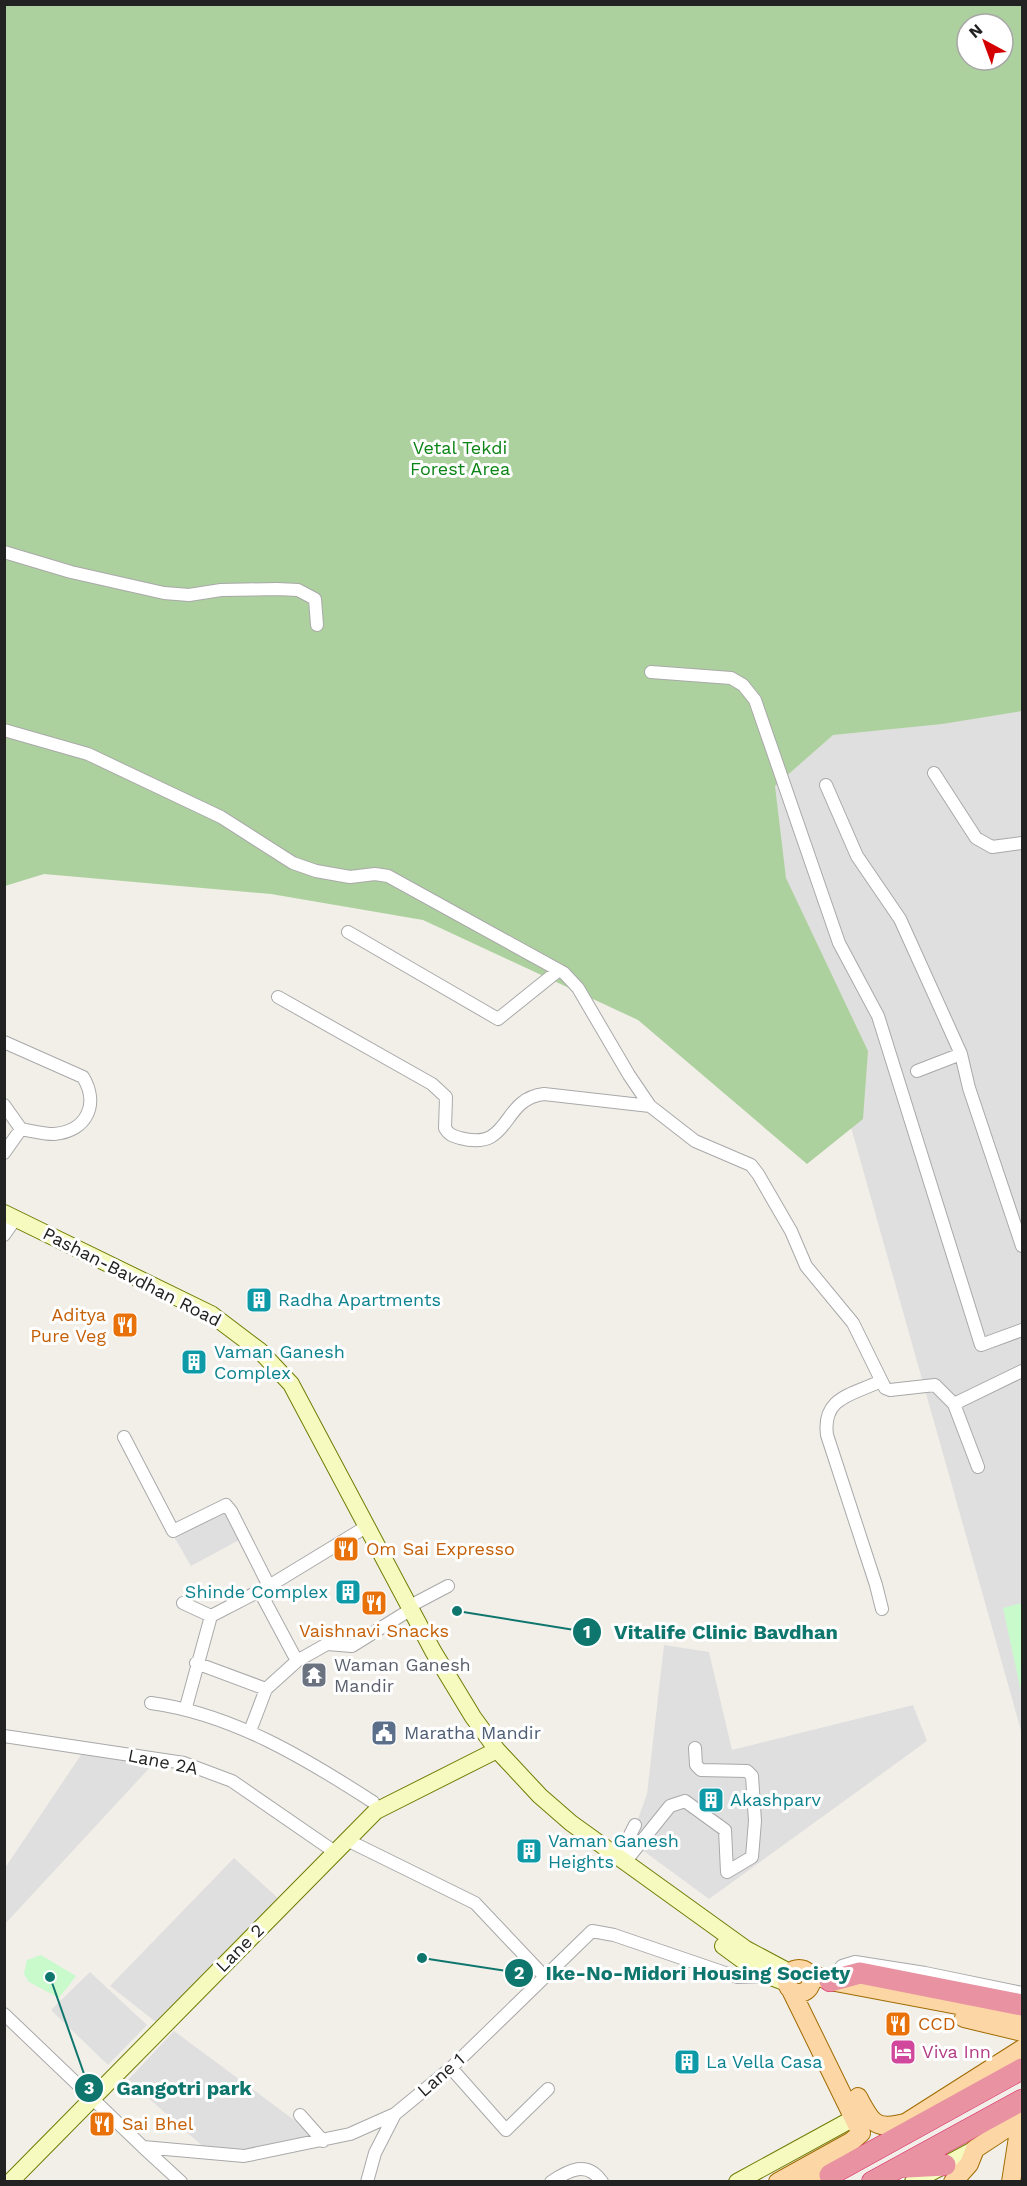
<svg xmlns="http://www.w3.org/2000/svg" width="1027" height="2186" viewBox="0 0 1027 2186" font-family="'Work Sans',sans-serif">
<rect width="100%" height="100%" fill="#f2efe9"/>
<path fill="#e0dfdf" d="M1022 672V1734L743 744Z
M223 1507 241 1539 191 1566 173 1535Z
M664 1645 709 1652 732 1750 913 1705 927 1741 709 1899 630 1841 647 1794Z
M87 1746 154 1763 5 1924V1868Z
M234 1858 279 1899 157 2023 110 1986Z
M90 1972 147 2025 108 2065 51 2010Z
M174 2031 317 2137 244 2153 208 2151 128 2080Z"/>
<path fill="#add19e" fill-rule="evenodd" d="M5 5H1022V711L942 724 833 735 775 786 786 878 868 1051 863 1119 807 1164 638 1020 423 920 271 894 44 874 5 886ZM967 24H1003V60H967Z"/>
<path fill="#c8facc" d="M1022 1603V1696L1003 1608Z
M41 1955 76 1976 59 1998 29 1982 24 1974 27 1960Z"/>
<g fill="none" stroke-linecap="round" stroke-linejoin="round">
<g stroke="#a9a9a9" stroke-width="14">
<path id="street" d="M4 552 71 572 164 593 189 595 221 590 277 589 298 590 315 599 317 625
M651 672 731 678 743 685 755 700 839 943 878 1016 981 1345 1022 1330
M4 730 88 754 221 817 293 863 316 871 350 877 375 874 388 876 564 973 578 988 629 1075 650 1106 695 1141 751 1165 758 1174 791 1231 806 1266 853 1323 885 1388 890 1390 935 1385 954 1404
M934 773 976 838 992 847 1022 843
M826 785 857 856 900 919 961 1054 969 1088 1022 1246
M348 932 498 1019 559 970
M278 997 432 1084 446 1097 445 1128C449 1135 453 1136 460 1138 512 1152 500 1099 544 1094L650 1106
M4 1042 83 1077C99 1103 88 1131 54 1134 44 1134 32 1131 21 1129L4 1105
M917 1071 961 1054
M4 1153 21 1129
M4 1235 16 1218
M881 1381C852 1395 822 1397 827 1435L876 1585 882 1609
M124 1437 173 1531 226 1505 231 1511 269 1586
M978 1467 954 1404 1022 1371
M259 1590 297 1661
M183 1603 211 1616
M410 1606 448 1586
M196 1663 266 1689
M151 1703C232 1714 305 1758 373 1802
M186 1707 211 1616 269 1586 361 1530
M250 1731 266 1689 297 1661 327 1644 352 1646 405 1613
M4 1736 184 1763 232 1781 335 1852
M347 1840 475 1903 545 1977
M619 1857 635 1825
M625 1862 670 1806 685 1801 725 1830 727 1872 752 1857 755 1821 752 1776 747 1771 701 1770 696 1765 695 1748
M831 1980 842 1966 855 1962 925 1973 1022 1993
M4 2014 143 2147 244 2156 350 2134 395 2114 451 2068 592 1931 614 1935 737 1977 765 1976
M451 2068 506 2130 548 2089
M300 2115 323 2141
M143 2147 181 2182
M367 2182 375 2153 395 2114
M551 2182C569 2170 587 2160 602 2182"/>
</g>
<g stroke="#707d05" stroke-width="18">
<path id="secondary" d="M4 1213 211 1314 260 1351 291 1384 433 1651 473 1717 497 1750 540 1796 571 1823 746 1949 791 1973
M723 1946 760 1973 787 1983
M10 2182 376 1811 497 1750
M737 2182 865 2112
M913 2182 975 2149"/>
</g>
<g stroke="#a06b00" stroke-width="20">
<path id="primary" d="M787 1981a12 12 0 1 1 24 0a12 12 0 1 1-24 0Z
M807 1972 830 1981 1022 2017
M964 2018 1022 2032
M858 2097C871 2122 875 2131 905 2123
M907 2122 1022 2049
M778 2182 852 2141 861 2133 791 1990
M799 2182 842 2159
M953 2182 969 2164 975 2149 1022 2118
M1011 2182 1021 2118"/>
</g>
<g stroke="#dc2a67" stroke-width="22">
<path id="highway" d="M830 1981 860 1973 1022 2005
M907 2167 945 2165
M830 2175 1022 2069
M872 2182 1022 2100"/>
</g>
<use href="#street" stroke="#fff" stroke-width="12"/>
<use href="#secondary" stroke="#f7fabf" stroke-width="16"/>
<use href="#primary" stroke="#fcd6a4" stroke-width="18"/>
<use href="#highway" stroke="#e892a2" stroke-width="21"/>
</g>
<defs>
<g id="building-square" transform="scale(1.35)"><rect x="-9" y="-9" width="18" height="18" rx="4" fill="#0f9aa8" stroke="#fff"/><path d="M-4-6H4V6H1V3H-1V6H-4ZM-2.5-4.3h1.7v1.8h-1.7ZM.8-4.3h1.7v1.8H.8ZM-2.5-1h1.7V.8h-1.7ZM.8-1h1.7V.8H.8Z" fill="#fff"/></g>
<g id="restaurant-square" transform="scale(1.35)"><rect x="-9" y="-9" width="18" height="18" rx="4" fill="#e8710a" stroke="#fff"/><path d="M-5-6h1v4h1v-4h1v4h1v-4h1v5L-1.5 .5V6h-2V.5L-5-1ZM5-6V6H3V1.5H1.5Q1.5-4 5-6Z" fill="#fff"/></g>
<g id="temple-square" transform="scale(1.35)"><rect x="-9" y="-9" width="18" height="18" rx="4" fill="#6b7280" stroke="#fff"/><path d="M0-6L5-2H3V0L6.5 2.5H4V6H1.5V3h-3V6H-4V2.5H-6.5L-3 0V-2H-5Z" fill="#fff"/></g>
<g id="civic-square" transform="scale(1.35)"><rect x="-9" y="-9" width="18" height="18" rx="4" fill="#5c6f8a" stroke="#fff"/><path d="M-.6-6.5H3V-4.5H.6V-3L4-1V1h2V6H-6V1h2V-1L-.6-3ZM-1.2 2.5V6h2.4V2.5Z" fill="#fff"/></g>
<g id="hotel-square" transform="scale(1.35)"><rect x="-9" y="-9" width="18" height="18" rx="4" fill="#d1479c" stroke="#fff"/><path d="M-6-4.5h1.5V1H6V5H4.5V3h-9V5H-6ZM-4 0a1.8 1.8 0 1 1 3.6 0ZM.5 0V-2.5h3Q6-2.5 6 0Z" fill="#fff"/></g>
</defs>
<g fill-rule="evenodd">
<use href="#building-square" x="259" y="1300"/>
<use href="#restaurant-square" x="125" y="1325"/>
<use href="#building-square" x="194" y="1362"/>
<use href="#restaurant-square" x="346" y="1549"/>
<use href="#building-square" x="348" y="1592"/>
<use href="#restaurant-square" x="374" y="1603"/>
<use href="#temple-square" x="314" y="1675"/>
<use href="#civic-square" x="384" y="1733"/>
<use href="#building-square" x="711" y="1800"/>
<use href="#building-square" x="529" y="1851"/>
<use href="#restaurant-square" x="898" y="2024"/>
<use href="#hotel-square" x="903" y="2052"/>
<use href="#building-square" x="687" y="2062"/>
<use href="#restaurant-square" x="102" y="2124"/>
</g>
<g text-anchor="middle" stroke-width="6" stroke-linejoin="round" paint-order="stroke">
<g font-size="18" fill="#0c8416" stroke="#fff">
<text x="460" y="454">Vetal Tekdi<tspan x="460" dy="21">Forest Area</tspan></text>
</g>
<g font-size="18" fill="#222" stroke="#fff">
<text transform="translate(132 1277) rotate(27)" y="6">Pashan-Bavdhan Road</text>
<text transform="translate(163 1762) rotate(11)" y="6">Lane 2A</text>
<text transform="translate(240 1948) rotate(-45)" y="6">Lane 2</text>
<text transform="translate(441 2075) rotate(-41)" y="6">Lane 1</text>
</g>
<g font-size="18" fill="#0d838f" stroke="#fff" text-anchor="start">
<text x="278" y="1306">Radha Apartments</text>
<text x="214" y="1358">Vaman Ganesh<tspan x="214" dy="21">Complex</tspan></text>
<text x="328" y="1598" text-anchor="end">Shinde Complex</text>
<text x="730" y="1806">Akashparv</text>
<text x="548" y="1847">Vaman Ganesh<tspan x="548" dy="21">Heights</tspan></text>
<text x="706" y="2068">La Vella Casa</text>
</g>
<g font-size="18" fill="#c56008" stroke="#fff" text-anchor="start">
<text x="106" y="1321" text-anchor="end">Aditya<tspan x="106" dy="21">Pure Veg</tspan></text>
<text x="366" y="1555">Om Sai Expresso</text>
<text x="374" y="1637" text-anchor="middle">Vaishnavi Snacks</text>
<text x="918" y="2030">CCD</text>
<text x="122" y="2130">Sai Bhel</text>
</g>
<g font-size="18" fill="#5b616d" stroke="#fff" text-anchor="start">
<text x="334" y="1671">Waman Ganesh<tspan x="334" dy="21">Mandir</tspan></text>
</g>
<g font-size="18" fill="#4e5e75" stroke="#fff" text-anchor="start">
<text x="404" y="1739">Maratha Mandir</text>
</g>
<g font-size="18" fill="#b23c85" stroke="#fff" text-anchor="start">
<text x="922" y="2058">Viva Inn</text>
</g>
</g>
<path fill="none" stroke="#0f766e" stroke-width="2" d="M457 1611L587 1632M422 1958L519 1973M50 1977L89 2088"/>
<g fill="#0f766e" stroke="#fff" stroke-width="2">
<circle cx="457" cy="1611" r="6"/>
<circle cx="422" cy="1958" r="6"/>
<circle cx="50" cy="1977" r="6"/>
<circle cx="587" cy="1632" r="15"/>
<circle cx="519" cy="1973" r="15"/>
<circle cx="89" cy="2088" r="15"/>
</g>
<g font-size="18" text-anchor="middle" font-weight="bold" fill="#fff">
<text x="587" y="1638">1</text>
<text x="519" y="1979">2</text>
<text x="89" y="2094">3</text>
</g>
<g font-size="20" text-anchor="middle" font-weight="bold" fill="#0f766e" stroke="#fff" stroke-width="6" stroke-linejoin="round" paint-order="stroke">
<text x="726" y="1639">Vitalife Clinic Bavdhan</text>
<text x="698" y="1980">Ike-No-Midori Housing Society</text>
<text x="184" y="2095">Gangotri park</text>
</g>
<rect width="1027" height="2186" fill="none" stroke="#222222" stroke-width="12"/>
<g transform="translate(985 42) rotate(319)"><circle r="28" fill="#ffffff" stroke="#a7a7a7" stroke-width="1.5"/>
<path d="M0-4.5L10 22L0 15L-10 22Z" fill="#d40000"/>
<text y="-9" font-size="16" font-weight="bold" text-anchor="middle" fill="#222222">N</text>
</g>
</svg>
